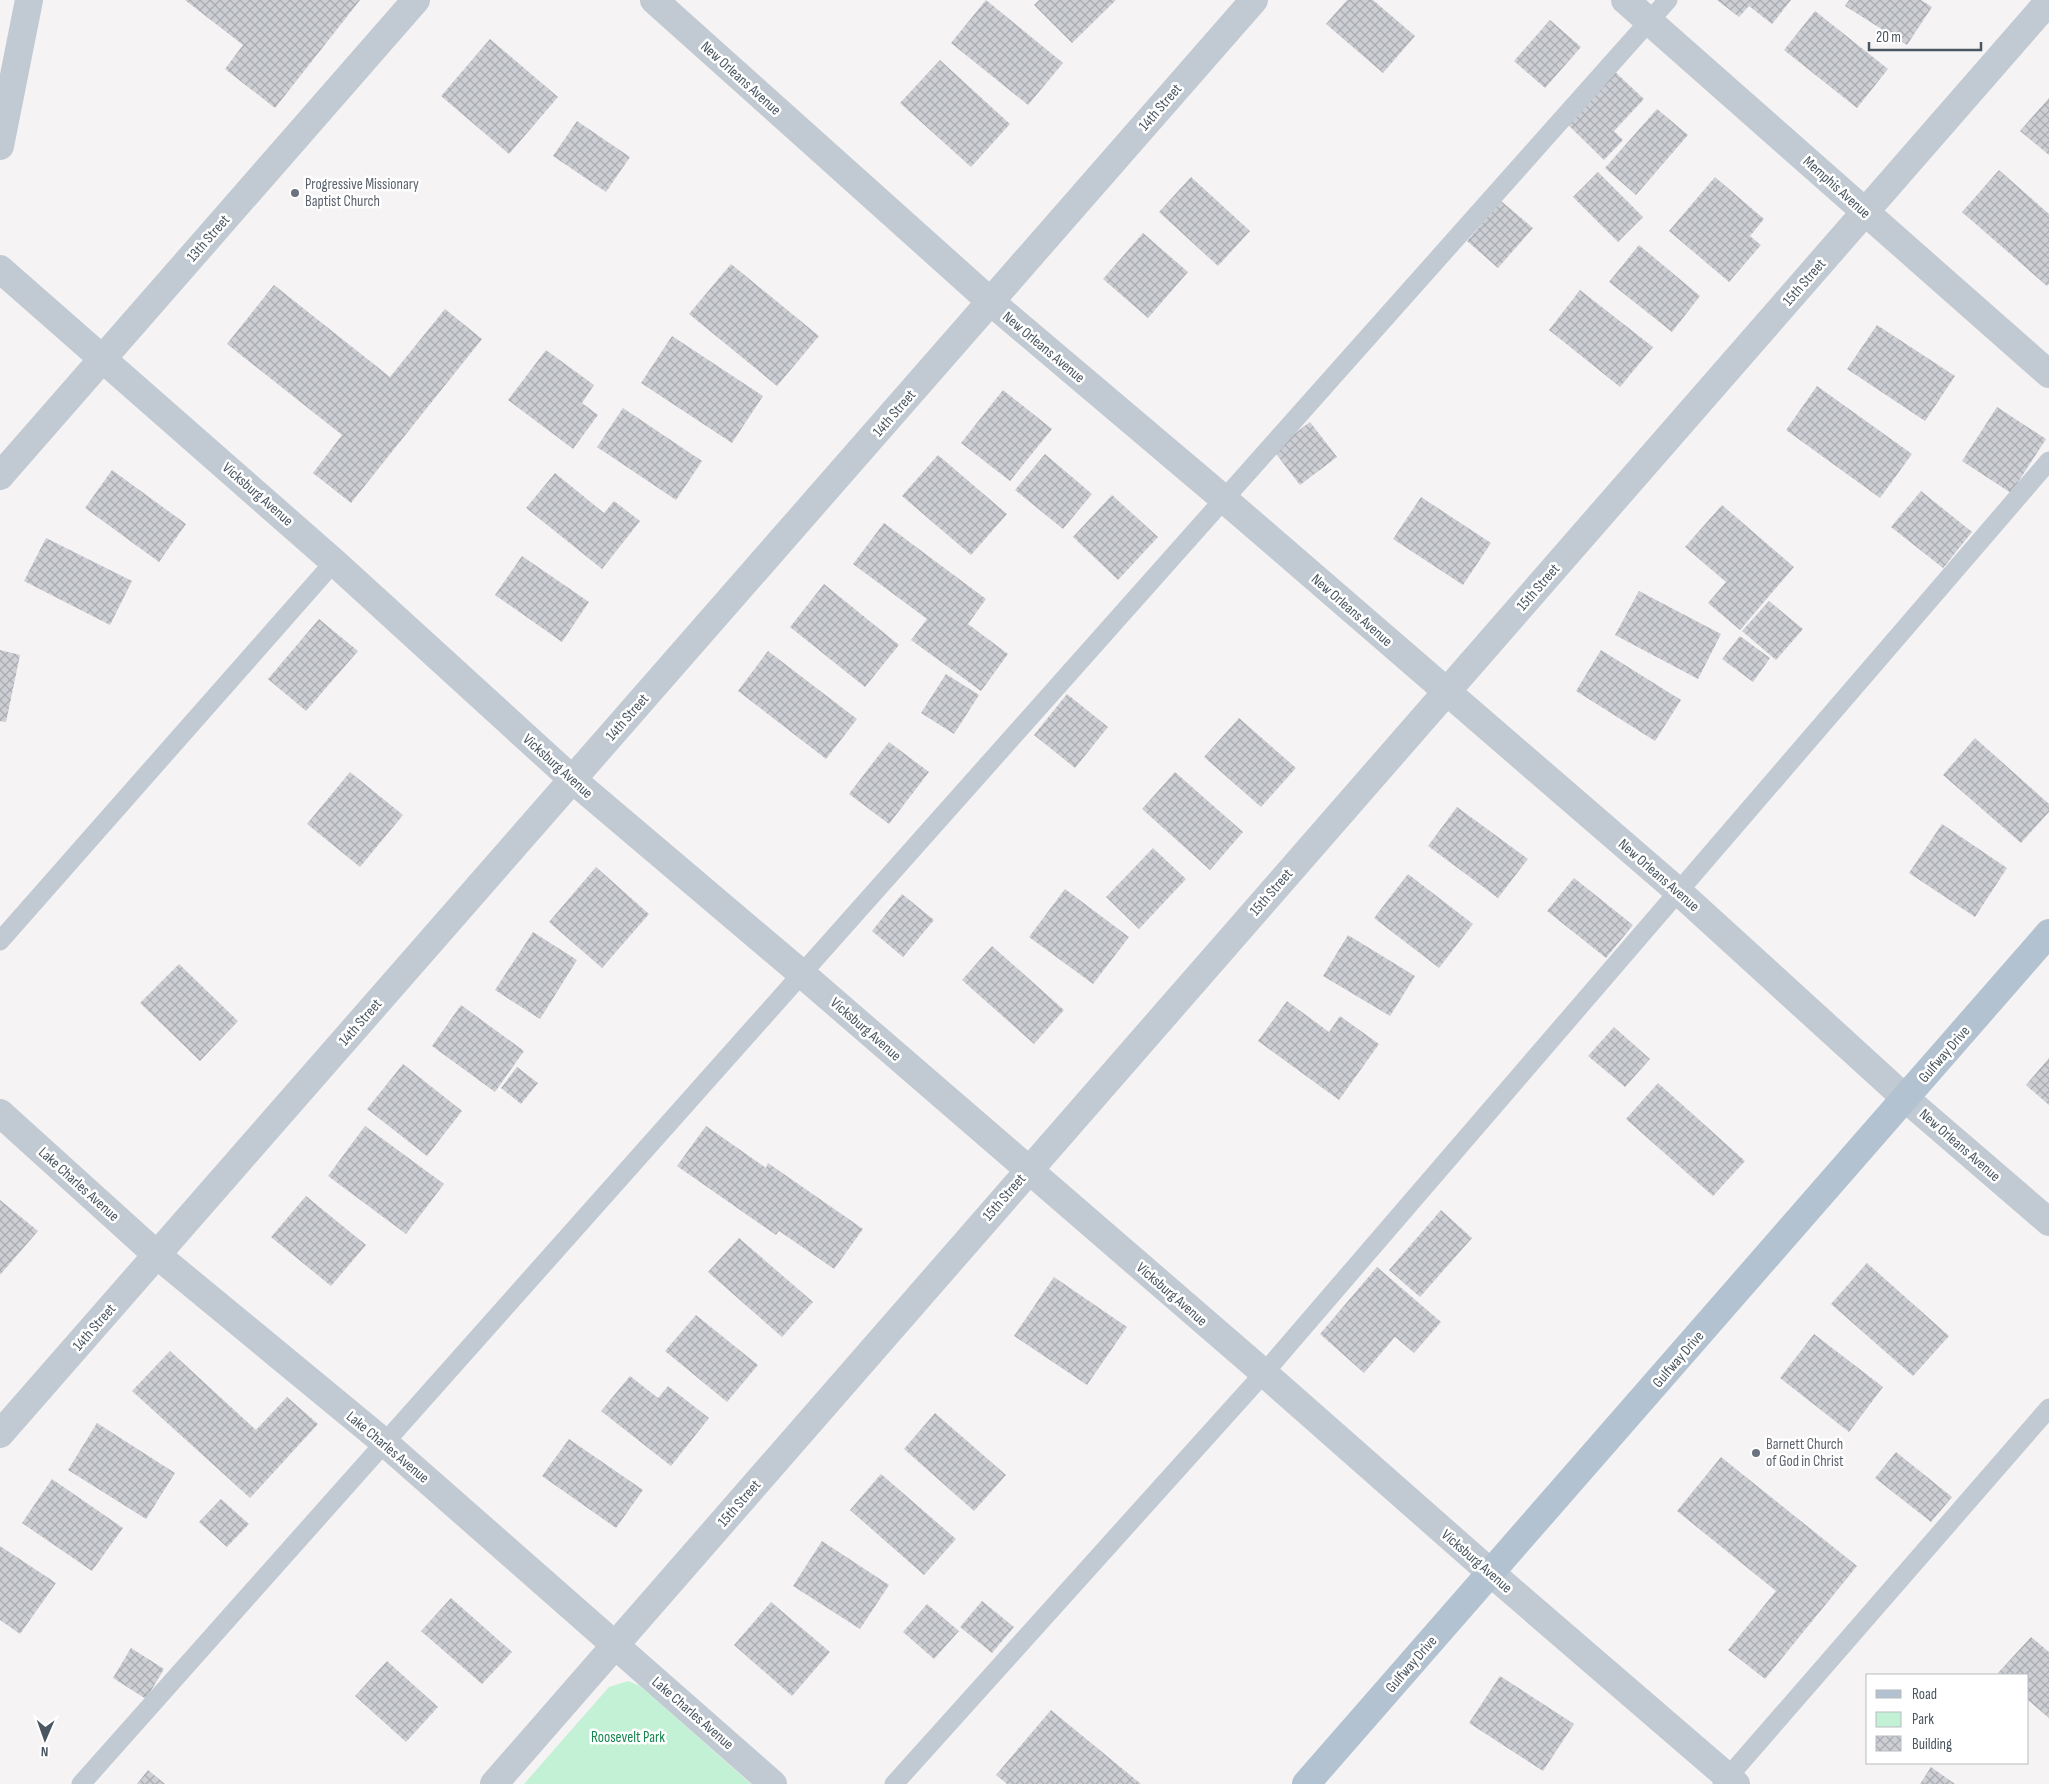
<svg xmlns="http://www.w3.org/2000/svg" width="2049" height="1784" viewBox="0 0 2049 1784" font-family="'Sofia Sans Condensed',sans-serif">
<defs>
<pattern id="building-cross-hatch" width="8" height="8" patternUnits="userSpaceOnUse" patternTransform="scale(1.25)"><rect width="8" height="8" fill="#cdcfd5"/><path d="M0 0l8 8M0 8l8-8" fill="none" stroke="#a8abb0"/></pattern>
</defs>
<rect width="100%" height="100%" fill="#f5f3f3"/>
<path fill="#c3f1d5" d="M628 1681 640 1686 751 1784H524L609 1687Z"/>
<path fill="url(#building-cross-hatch)" d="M185 0H360L275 108 225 69 243 45Z
M986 0 1063 63 1028 105 951 43Z
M1039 0H1116L1072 43 1034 5Z
M1347 0H1373L1415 36 1383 73 1326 24Z
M1717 0H1791L1772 24 1749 6 1739 17Z
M1849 0H1921L1932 7 1907 45 1845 6Z
M1815 11 1888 69 1857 108 1784 50Z
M1550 20 1581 47 1545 88 1514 61Z
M490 39 558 97 509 154 441 96Z
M940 60 1010 124 971 167 900 103Z
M1611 68 1644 99 1614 131 1623 140 1604 160 1562 119Z
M2049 98V155L2020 131Z
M1657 109 1688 135 1636 195 1605 168Z
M577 121 630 157 606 192 553 156Z
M1999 170 2049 214V284L2047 286 1962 212Z
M1598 172 1643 217 1618 242 1573 197Z
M1191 177 1250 231 1218 266 1159 212Z
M1715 177 1764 219 1750 236 1761 245 1729 282 1669 231Z
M1501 201 1533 228 1498 268 1467 241Z
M1143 233 1188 272 1148 318 1103 279Z
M1639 245 1700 296 1672 332 1609 282Z
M731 264 819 336 777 386 689 314Z
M274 285 390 377 445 309 482 339 351 503 313 473 342 435 227 344Z
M1580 290 1653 347 1620 387 1549 330Z
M1877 325 1955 376 1925 421 1847 369Z
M672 336 763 396 732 443 641 383Z
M546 350 594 385 582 403 598 415 573 449 508 400Z
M1817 386 1912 454 1880 498 1786 430Z
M1003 390 1052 429 1010 481 961 443Z
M1997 407 2046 439 2011 493 1962 461Z
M623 408 702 461 676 500 597 447Z
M1310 422 1337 457 1300 485 1273 450Z
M1045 454 1092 494 1063 529 1015 490Z
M938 455 1007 514 971 555 902 496Z
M112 470 186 524 159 562 85 508Z
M555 473 604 513 614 501 640 521 602 569 526 508Z
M1921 491 1972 532 1943 568 1891 527Z
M1112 495 1158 537 1118 580 1073 537Z
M1421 497 1491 543 1463 585 1393 539Z
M1722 505 1794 567 1740 630 1708 603 1726 582 1685 547Z
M884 523 986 599 968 624 1008 654 981 691 911 640 927 619 853 564Z
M46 538 132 581 110 625 24 581Z
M522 556 589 602 562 642 495 595Z
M824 584 899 645 865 687 790 627Z
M1639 591 1721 634 1698 679 1615 635Z
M1769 601 1803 629 1776 660 1742 631Z
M319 619 358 651 306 711 268 679Z
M1740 636 1770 658 1753 682 1722 659Z
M0 650 20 655 6 722 0 721Z
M1601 650 1681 700 1655 741 1576 691Z
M768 651 857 719 826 759 738 691Z
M946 674 979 695 954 734 921 713Z
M1067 694 1108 727 1075 768 1034 735Z
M1239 718 1296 768 1261 807 1204 757Z
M1975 738 2049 804V812L2021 843 1943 775Z
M889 742 929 772 889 824 849 794Z
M350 772 403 815 360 867 307 824Z
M1175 772 1243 832 1210 870 1142 809Z
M1457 807 1528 859 1498 898 1428 846Z
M1942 824 2007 868 1975 917 1909 873Z
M1153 848 1186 879 1139 929 1106 897Z
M596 867 649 914 602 968 549 922Z
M1408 874 1473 924 1439 968 1374 918Z
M1574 878 1633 925 1606 958 1547 911Z
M1065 889 1129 937 1093 984 1029 937Z
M902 894 934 920 903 957 872 931Z
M533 932 577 960 540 1019 495 990Z
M1348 935 1415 976 1390 1016 1323 976Z
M992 946 1064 1010 1034 1044 962 980Z
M179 964 238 1021 200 1061 140 1003Z
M1287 1001 1329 1032 1340 1016 1379 1044 1339 1100 1258 1041Z
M461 1005 524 1051 495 1092 432 1046Z
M1614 1027 1650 1059 1625 1087 1588 1056Z
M2049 1058V1105L2026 1085Z
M403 1064 462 1111 427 1156 367 1109Z
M517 1067 538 1083 521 1104 501 1088Z
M1658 1083 1745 1161 1713 1196 1626 1119Z
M365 1126 444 1184 406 1234 328 1176Z
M706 1126 766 1168 768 1163 863 1229 834 1269 779 1231 776 1235 677 1166Z
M306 1196 366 1245 331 1286 271 1237Z
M0 1200 38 1231 0 1275Z
M1441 1210 1472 1238 1420 1297 1389 1270Z
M739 1238 813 1302 782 1337 708 1272Z
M1867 1263 1949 1336 1913 1376 1831 1304Z
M1377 1267 1441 1322 1414 1353 1395 1337 1364 1373 1320 1334Z
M1054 1277 1127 1327 1087 1385 1014 1336Z
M696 1315 758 1365 727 1402 665 1351Z
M1814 1334 1883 1387 1849 1432 1780 1378Z
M170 1351 256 1430 287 1397 318 1424 250 1498 132 1391Z
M630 1376 658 1398 668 1386 709 1418 671 1466 601 1411Z
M935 1413 1006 1475 974 1511 904 1449Z
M97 1423 175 1473 146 1519 68 1470Z
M569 1439 643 1490 616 1528 542 1476Z
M1896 1452 1952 1497 1931 1522 1875 1478Z
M1721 1457 1857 1566 1765 1679 1728 1650 1776 1591 1677 1511Z
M881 1474 956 1539 924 1575 850 1510Z
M52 1479 123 1528 92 1571 22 1523Z
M221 1499 249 1524 227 1547 199 1522Z
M822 1541 889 1585 860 1629 793 1586Z
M0 1546 56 1583 20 1634 0 1620Z
M451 1598 512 1652 482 1684 421 1631Z
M982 1601 1014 1627 992 1653 960 1627Z
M771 1602 830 1652 792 1696 734 1645Z
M927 1604 959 1631 934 1659 903 1632Z
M2031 1637 2049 1652V1718L2028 1700V1675H2000L1998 1673Z
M131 1648 164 1669 146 1699 113 1678Z
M387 1661 438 1707 406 1742 355 1696Z
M1500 1676 1574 1724 1543 1771 1469 1723Z
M1051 1710 1141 1784H1007L996 1775Z
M1931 1767 1955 1784H1920Z
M148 1770 165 1784H137Z"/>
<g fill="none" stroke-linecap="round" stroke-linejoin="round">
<path stroke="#c1cad2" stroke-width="19" d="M0 941 334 562
M81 1784 1668 0
M894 1784 1264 1373 2049 461
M1722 1784 2049 1408"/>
<path stroke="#c1cad2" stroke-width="28" d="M654 0 991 302 1225 500 1679 892 1905 1098 2049 1222
M1625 0 2049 374
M0 269 334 562 573 780 802 974 1264 1373 1491 1573 1736 1784
M0 476 416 0
M0 1113 157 1255 385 1443 773 1784
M0 1434 1254 0
M494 1784 2049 1"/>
<path stroke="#c1cad2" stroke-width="28" d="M0 146 29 0"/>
<path stroke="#b3c2d1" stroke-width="28" d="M1306 1784 2049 933"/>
</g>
<g fill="#6b7280" stroke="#fff" stroke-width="2">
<circle cx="295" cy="193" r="5"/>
<circle cx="1756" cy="1453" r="5"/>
</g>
<g text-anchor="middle" stroke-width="5" stroke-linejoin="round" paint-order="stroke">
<g font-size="15" fill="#4a5661" stroke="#fff">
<text transform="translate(741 78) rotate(42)" y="5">New Orleans Avenue</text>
<text transform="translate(1160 107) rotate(-49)" y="5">14th Street</text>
<text transform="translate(1837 187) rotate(42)" y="5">Memphis Avenue</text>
<text transform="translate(208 238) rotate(-49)" y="5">13th Street</text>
<text transform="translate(1804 282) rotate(-49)" y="5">15th Street</text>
<text transform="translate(1044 347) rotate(40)" y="5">New Orleans Avenue</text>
<text transform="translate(894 413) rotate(-49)" y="5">14th Street</text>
<text transform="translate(258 494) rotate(41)" y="5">Vicksburg Avenue</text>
<text transform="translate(1538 587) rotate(-49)" y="5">15th Street</text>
<text transform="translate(1352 610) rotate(41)" y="5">New Orleans Avenue</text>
<text transform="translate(627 717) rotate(-49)" y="5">14th Street</text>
<text transform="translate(558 766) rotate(42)" y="5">Vicksburg Avenue</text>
<text transform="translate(1659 875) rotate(41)" y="5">New Orleans Avenue</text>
<text transform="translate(1271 892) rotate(-49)" y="5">15th Street</text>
<text transform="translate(360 1022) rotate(-49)" y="5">14th Street</text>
<text transform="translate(866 1029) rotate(41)" y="5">Vicksburg Avenue</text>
<text transform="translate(1944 1054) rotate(-49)" y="5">Gulfway Drive</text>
<text transform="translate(1960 1145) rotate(41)" y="5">New Orleans Avenue</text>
<text transform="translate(79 1184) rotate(42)" y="5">Lake Charles Avenue</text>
<text transform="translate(1004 1197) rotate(-49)" y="5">15th Street</text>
<text transform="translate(1172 1294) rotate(41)" y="5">Vicksburg Avenue</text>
<text transform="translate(94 1327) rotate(-49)" y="5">14th Street</text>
<text transform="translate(1678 1359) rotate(-49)" y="5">Gulfway Drive</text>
<text transform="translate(388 1447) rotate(40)" y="5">Lake Charles Avenue</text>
<text transform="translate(739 1503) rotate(-49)" y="5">15th Street</text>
<text transform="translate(1477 1561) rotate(41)" y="5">Vicksburg Avenue</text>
<text transform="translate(1411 1664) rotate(-49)" y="5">Gulfway Drive</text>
<text transform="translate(693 1713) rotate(41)" y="5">Lake Charles Avenue</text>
</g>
<g font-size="15" fill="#5b616d" stroke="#fff" text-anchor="start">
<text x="305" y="189">Progressive Missionary<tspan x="305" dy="17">Baptist Church</tspan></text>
<text x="1766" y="1449">Barnett Church<tspan x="1766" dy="17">of God in Christ</tspan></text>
</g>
<g font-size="15" fill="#17864f" stroke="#fff">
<text x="628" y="1742">Roosevelt Park</text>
</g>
</g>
<rect x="1866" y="1674" width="162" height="90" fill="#ffffff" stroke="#b7bbc0"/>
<rect x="1876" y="1690" width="25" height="8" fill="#b3c2d1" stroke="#b7bbc0"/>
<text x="1912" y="1699" font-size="15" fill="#4a5661">Road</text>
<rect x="1876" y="1712" width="25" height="15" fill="#c3f1d5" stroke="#b7bbc0"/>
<text x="1912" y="1724" font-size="15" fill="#4a5661">Park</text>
<rect x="1876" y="1736" width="25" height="15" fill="url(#building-cross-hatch)" stroke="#b7bbc0"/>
<text x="1912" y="1749" font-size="15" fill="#4a5661">Building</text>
<g transform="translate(45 1739) rotate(182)" stroke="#ffffff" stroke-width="4" paint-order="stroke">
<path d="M0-4L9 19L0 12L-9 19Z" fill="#4a5661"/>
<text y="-8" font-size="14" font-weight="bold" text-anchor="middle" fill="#4a5661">N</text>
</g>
<path d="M1869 42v8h112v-8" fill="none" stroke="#4a5661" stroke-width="2.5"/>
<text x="1876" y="42" font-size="15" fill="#4a5661" stroke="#ffffff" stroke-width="4" paint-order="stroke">20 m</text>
</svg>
